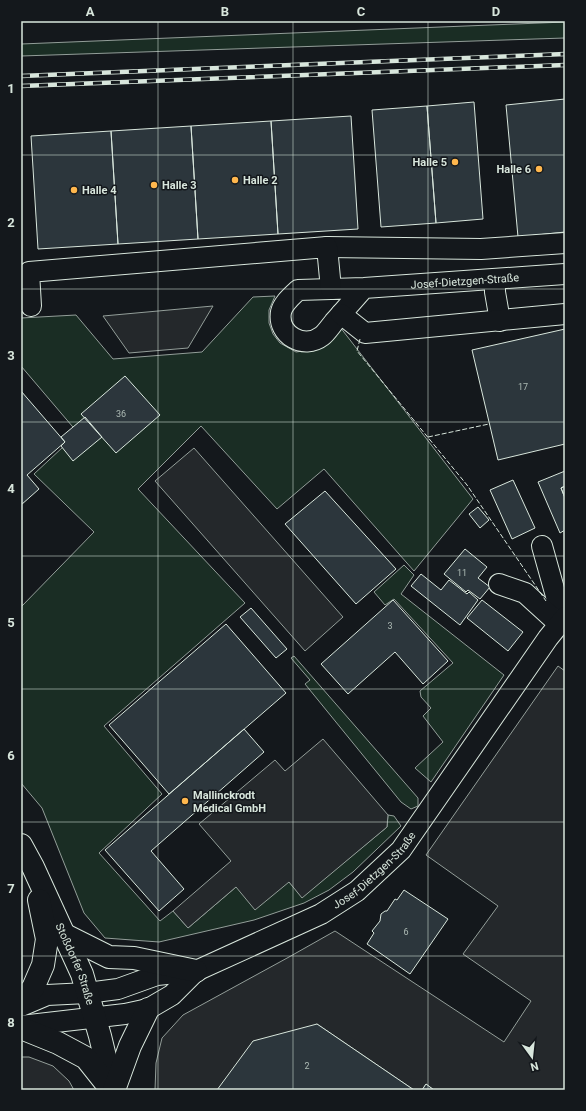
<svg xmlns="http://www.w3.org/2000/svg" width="586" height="1111" viewBox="0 0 586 1111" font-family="Roboto,sans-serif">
<rect width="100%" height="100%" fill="#14181c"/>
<path fill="#1a2d24" stroke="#939e99" d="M565 22V38L21 56V44Z
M275 296 269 310V323L273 334 280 343 296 352 317 349 340 327 473 499 414 571 324 469 277 509 201 426 138 489 245 603 104 726 162 794 99 853 160 921 173 911 188 928 236 887 289 882 302 897 387 827 388 815 394 816 401 826 353 872 329 890 304 903 254 920 159 942 105 938 84 913 42 808 21 783V607L94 532 34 474 78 433 21 366V318L76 315 113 359 202 352 253 297Z
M404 565 414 575 401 594 504 675 431 782 415 768 443 742 423 716 431 708 421 697 420 691 453 663 394 599 385 605 374 592Z
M294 656 418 798V806L411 809 401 802 305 684 310 680 291 658Z"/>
<path fill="#24282b" stroke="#939e99" d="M213 306 188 348 129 353 103 316Z
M194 448 343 617 305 651 155 481Z
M558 666 565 671V1090H434L426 1084 422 1090H414L317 1024 217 1090H155L156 1063 162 1038 183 1015 289 957 335 931 504 1042 531 1001 463 954 498 906 426 855Z
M323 739 388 815 387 827 302 898 289 882 255 910 236 887 188 928 173 911 231 861 199 824 275 760 285 771Z
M21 1057H29L53 1066 69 1081 74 1090H21Z"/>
<path fill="#2c363c" stroke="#d8e6dc" d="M565 99V232L518 237 506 105Z
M474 102 483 219 436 223 427 106Z
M427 106 436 223 381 227 372 110Z
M351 116 358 229 278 234 271 121Z
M271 121 278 234 198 239 191 126Z
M191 126 198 239 118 244 111 131Z
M111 131 118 244 38 249 31 136Z
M565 329V444L498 460 472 350Z
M125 376 160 415 116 453 81 414Z
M21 391 65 442 27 475 39 489 21 505Z
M85 417 102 437 73 461 61 446 65 442 61 437Z
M565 471V486L561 488 565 498V530L560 533 538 482Z
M513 480 535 528 512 539 490 490Z
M565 486V498L561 488Z
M325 491 396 569 356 604 285 524Z
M478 507 489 520 480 528 469 514Z
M465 549 487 567 478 578 490 587 480 599 468 590 466 592 444 574Z
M421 574 441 590 449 580 467 594 469 592 478 600 460 625 411 586Z
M393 600 448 661 423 684 395 652 348 694 321 664Z
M482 600 523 632 508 651 467 618Z
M251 608 287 649 276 658 240 617Z
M226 624 286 693 169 794 109 725Z
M244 729 264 752 151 851 184 889 159 911 105 850Z
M404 890 448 919 410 974 367 944 374 933 372 931 380 921 381 914 385 911H387L395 899 397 900Z
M317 1024 414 1090H217L253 1041Z
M426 1084 434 1090H422Z"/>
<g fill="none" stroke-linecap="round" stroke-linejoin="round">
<g stroke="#d8e6dc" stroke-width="22">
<g id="minor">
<path d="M327 247 481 249 565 243"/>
<path d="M495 279V292L500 321"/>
<path id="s1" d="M364 288C354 299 344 311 334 322 330 327 326 333 322 336 304 350 277 335 281 312 283 303 292 296 298 290L364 288 565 274"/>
<path d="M31 306 29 272 327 247 331 289"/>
<path d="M341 314 365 333 565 314"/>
<path d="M542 546 556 596 565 603"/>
<path d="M499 584 525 593 559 624"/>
<path id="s2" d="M21 1006 47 995 87 993 118 989 157 975 196 971 321 914 357 891 401 850 548 638 565 617"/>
<path d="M21 1026 125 1014 148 1009 172 995 196 971"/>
</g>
</g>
<g stroke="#d8e6dc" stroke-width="24">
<g id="major">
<path id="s3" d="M21 845 33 867 82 974 100 1036 113 1090"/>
<path d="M65 935 109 957 134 958 196 971"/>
<path d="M21 1002 33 988 43 965 47 939 39 900"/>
<path d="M21 1028 58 1043 86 1058 109 1087"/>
<path d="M114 1090 130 1046 148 1009"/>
</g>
</g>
<use href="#minor" stroke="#14181c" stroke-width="20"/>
<use href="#major" stroke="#14181c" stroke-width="22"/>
<g stroke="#d8e6dc" stroke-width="4.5">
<path id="rail" d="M21 76 565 54
M21 86 565 65"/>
</g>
<use href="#rail" stroke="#14181c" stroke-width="3" stroke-dasharray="9" stroke-linecap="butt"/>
<path stroke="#d8e6dc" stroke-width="1" stroke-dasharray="5 2" stroke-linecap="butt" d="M360 339 357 351 467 485 546 601
M428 437 489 424"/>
</g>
<path fill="none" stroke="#d8e6dc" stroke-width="1" stroke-opacity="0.55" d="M158 21V1090M293 21V1090M428 21V1090M21 155H565M21 289H565M21 422H565M21 556H565M21 689H565M21 822H565M21 956H565"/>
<g fill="#ffb74d" stroke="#14181c" stroke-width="1.5">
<circle cx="455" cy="162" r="4"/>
<circle cx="539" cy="169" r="4"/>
<circle cx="235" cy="180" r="4"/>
<circle cx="154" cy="185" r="4"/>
<circle cx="74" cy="190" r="4"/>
<circle cx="185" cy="801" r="4"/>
</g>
<g text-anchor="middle" stroke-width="3" stroke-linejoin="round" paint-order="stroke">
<g font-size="9" fill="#adbab4">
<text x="523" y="390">17</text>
<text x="121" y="417">36</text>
<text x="462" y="576">11</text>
<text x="390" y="629">3</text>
<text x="406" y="935">6</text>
<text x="307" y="1069">2</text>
</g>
<g font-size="11" font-weight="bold" fill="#d8e6dc" stroke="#14181c" text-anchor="start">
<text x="447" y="166" text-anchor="end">Halle 5</text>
<text x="531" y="173" text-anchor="end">Halle 6</text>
<text x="243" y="184">Halle 2</text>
<text x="162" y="189">Halle 3</text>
<text x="82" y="194">Halle 4</text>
<text x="193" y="799">Mallinckrodt<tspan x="193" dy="13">Medical GmbH</tspan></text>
</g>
<g font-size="11" fill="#d8e6dc" stroke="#14181c">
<text dy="4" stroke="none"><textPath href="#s1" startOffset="320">Josef-Dietzgen-Straße</textPath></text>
<text dy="4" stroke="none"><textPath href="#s2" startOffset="387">Josef-Dietzgen-Straße</textPath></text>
<text dy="4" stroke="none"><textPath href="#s3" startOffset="131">Stoßdorfer Straße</textPath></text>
</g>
</g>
<rect width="586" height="1111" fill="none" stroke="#14181c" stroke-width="44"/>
<g transform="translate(532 1057) rotate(165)" stroke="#14181c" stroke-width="3" paint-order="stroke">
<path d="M0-3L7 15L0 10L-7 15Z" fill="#d8e6dc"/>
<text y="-6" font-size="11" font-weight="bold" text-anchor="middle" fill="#d8e6dc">N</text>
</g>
<rect x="22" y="22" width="542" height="1067" fill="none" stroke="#d8e6dc" stroke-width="1.5"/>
<g font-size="13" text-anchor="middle" font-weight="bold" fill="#d8e6dc">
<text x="90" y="16">A</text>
<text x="225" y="16">B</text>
<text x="361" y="16">C</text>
<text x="496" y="16">D</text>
<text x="11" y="93">1</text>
<text x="11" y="227">2</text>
<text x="11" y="360">3</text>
<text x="11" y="493">4</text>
<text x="11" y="627">5</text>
<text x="11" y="760">6</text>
<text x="11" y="893">7</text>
<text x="11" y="1027">8</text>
</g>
</svg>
